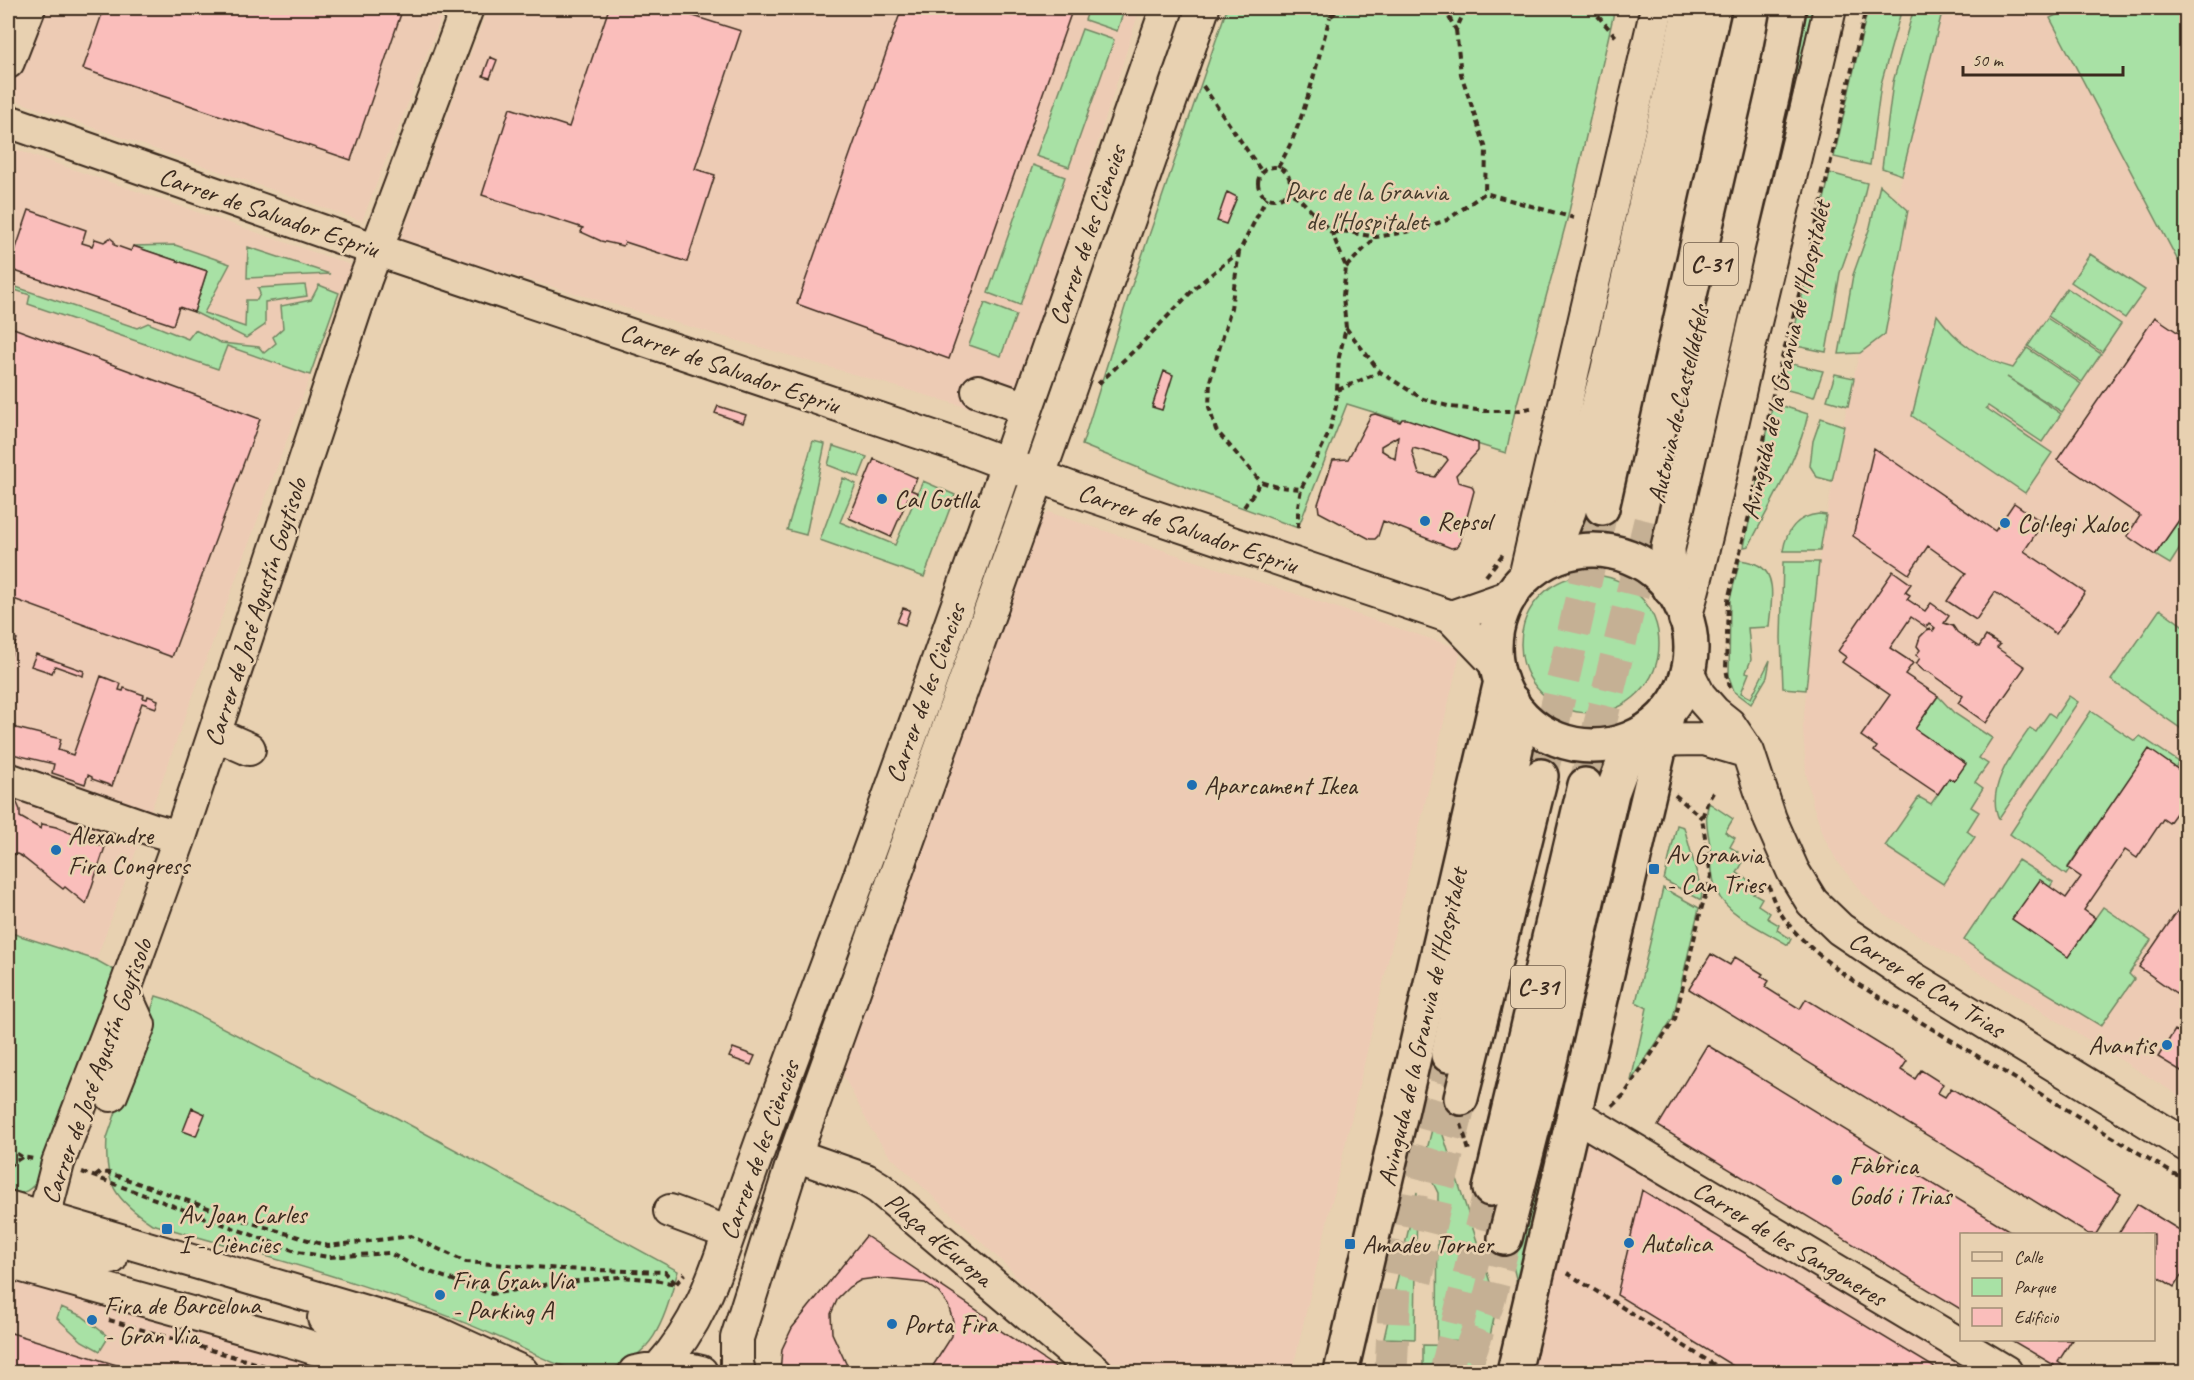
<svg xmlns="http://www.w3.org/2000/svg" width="2194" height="1380" viewBox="0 0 2194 1380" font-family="Caveat,sans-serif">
<rect width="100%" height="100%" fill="#e8d1b1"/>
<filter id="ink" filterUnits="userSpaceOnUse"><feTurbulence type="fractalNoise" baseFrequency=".0167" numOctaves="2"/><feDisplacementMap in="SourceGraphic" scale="12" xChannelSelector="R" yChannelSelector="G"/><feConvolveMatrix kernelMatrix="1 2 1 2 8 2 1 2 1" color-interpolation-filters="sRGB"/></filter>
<g filter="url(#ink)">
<path fill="#edcbb4" d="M34 8H445L362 221 8 98V81Z
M488 8H1140L1011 420 399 242Z
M1943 8H2186V1100L1884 914 1862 893 1837 861 1825 839 1813 805 1806 773 1803 728 1814 593 1822 539 1848 400Z
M8 147 351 265 96 960 8 932Z
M1048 512 1461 649 1292 1372H1122L1014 1276V1273L889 1155 871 1129 823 1036 882 838 984 548Z
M1589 1141 1985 1372H1529L1583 1148Z
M8 1272 360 1372H8Z"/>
<path fill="#a8e1a5" stroke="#728662" stroke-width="1.5" d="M1089 8H1125L1117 31 1085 20Z
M1227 8H1615L1568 216 1515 411 1506 453 1347 404 1298 528 1183 486 1082 445 1130 291Z
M1798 8H1817L1694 535 1677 531Z
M1868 8H1902L1881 84 1870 165 1834 157Z
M1914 8H1943L1902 175 1882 168 1893 82Z
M2070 8H2186V276L2050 18Z
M1082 29 1114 40 1069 167 1036 156Z
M1033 165 1065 177 1020 305 988 293Z
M1830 173 1867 183 1858 222 1840 273 1826 352 1791 345Z
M1880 185 1908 210 1885 334 1860 353 1839 354 1853 275 1870 227Z
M175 245 230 264 204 313 245 327 246 300H257L260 294 258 288 305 285 307 296 265 302V325L246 338 194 312 207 271 133 246Z
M248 247 330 274 247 278Z
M2090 254 2145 290 2125 318 2071 282Z
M319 285 339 293 310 375 227 346 218 369 28 304 30 295 15 290 16 287 137 328 148 323 188 339 195 330 221 343 259 347 264 353 276 343 273 337 283 328 281 306 311 300Z
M2067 288 2121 324 2102 352 2048 316Z
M985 303 1016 315 1001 356 969 345Z
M1937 315C1957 342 1980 359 2013 368L2027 348 2081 384 2062 412 2007 377 2061 414 2042 442 1988 406 1986 408 2052 453 2025 493 1912 416Z
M2047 318 2101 354 2082 382 2028 346Z
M1787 363 1823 371 1814 397 1780 388Z
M1835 374 1854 378 1848 406 1827 400Z
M1773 403 1808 414C1800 455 1768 508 1749 546L1744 547Z
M1821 418 1844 426 1832 481 1817 477 1810 466 1813 441Z
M813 441 825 444 806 535 787 530Z
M833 446 867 457 859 477 828 465Z
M843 478 856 484 840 522 895 545 923 481 955 495 924 577 820 540Z
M2186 510V539L2170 564 2155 555Z
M1819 514 1826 515 1820 551H1783C1786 531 1797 516 1819 514Z
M1740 560C1746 561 1753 562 1758 565 1779 575 1770 609 1769 627L1748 628 1751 660 1746 672 1749 673 1741 693 1751 698 1770 660 1767 677 1751 704 1734 691 1729 677 1730 599Z
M1783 562H1819L1806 690 1783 688 1781 638Z
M1521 644a69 69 0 1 1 138 0a69 69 0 1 1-138 0Z
M2160 609 2186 628V732L2111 680Z
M1938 696 1954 713 1992 738 1979 758 1988 764 1975 782 1983 788 1971 807 1979 812 1967 831 1975 837 1943 884 1885 846 1919 797 1931 804 1949 778 1954 781 1965 764 1915 729Z
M2069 696 2078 702 1999 819C1985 788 2013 752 2030 728L2036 732 2049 713 2055 717Z
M2091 711 2135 741 2140 736 2179 762 2175 768 2149 750 2068 867 2070 869 2066 875 2010 834Z
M1623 792 1634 794 1519 1291 1513 1266Z
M1709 803 1733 819 1725 832 1735 838 1730 847 1738 852 1735 858 1743 862 1737 873 1755 884 1751 892 1762 898 1758 905 1770 913 1767 918 1779 925 1777 930 1791 939 1788 945C1767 932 1727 915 1717 892 1711 878 1711 860 1710 845 1708 832 1704 816 1709 803Z
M1677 825 1684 827 1702 892 1701 900 1664 880Z
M2018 860 2053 882 2050 887 2040 880 2013 919 2068 956 2103 907 2151 940 2129 974 2134 979 2101 1026 1988 957 1964 940Z
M1663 888 1699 908 1673 1018 1631 1081 1647 1008 1636 1002Z
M8 932 96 960 114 970 41 1177C31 1190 24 1196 8 1192Z
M156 996 169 1000 397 1118 678 1271C665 1314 658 1355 608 1369 573 1378 536 1354 505 1340 392 1289 272 1258 152 1224 115 1200 104 1183 107 1138Z
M1436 1113 1497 1304 1489 1341 1437 1340 1438 1193 1432 1181 1420 1178Z
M1417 1192 1415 1339 1384 1338Z
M61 1307 82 1316 105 1334 108 1338 100 1351 82 1341 57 1318Z
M1382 1342 1401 1343V1372H1376Z
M1423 1345 1487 1346 1481 1372H1423Z"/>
<path fill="#fabebb" stroke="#3b2a1e" stroke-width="1.5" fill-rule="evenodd" d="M104 8H403L351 160 83 69Z
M609 8H668L741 31 695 169 715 175 687 262 625 242 623 246 601 241 581 232 583 228 482 195 510 108 569 127Z
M902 8H1073L949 359 797 304Z
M490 57 497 60 490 78 483 76Z
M1227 192 1237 197 1226 224 1217 221Z
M29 210 86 230 82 243 92 246 95 239 104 242 110 238 114 241V245L131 251 133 246 207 271 194 312 179 307 173 325 9 269Z
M2155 317 2186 338V510L2155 555 2127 536 2140 516 2057 460Z
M8 326 260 419 172 657 8 597Z
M1164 371 1173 375 1162 410 1152 407Z
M718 406 746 415 743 423 715 413Z
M1375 414 1400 422 1402 419H1407L1478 443V451L1456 475 1458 482 1472 486 1474 491 1460 543 1457 547 1451 548 1383 521 1378 536 1375 539H1370L1319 512 1318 504 1333 460 1348 459 1371 415ZM1398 436 1395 459 1381 450V446ZM1413 448 1446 457 1448 460 1435 477 1419 474 1412 452Z
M1874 448 1995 531 2014 503 2043 523 2024 551 2085 592 2056 634 1995 592 1976 620 1947 601 1966 573 1928 546 1909 574 1853 536Z
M874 459 917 478 911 490 918 493 914 501 908 498 891 537 849 518Z
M1893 571 1911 584 1905 592 1910 595 1907 599 1925 611 1931 603 1949 616 1944 623 1953 626 1957 632 1979 647 1986 636 2000 645 1997 648 2025 667 1986 723 1958 703 1963 696 1929 672 1924 671 1916 664 1920 658 1916 655 1920 650 1917 646 1920 637 1927 630 1930 629 1933 631 1935 628 1929 623 1926 627 1911 617 1890 648 1913 663 1905 674 1938 696 1915 729 1966 764 1954 781 1949 778 1938 794 1874 751 1877 747 1861 736 1890 695 1842 662 1846 657 1838 651Z
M903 608 910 610 905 625 897 622Z
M8 636 17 639 8 662Z
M36 654 84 671 83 676 55 666 52 673 31 666Z
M101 676 121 684 119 690 123 691 124 688 144 695 143 698 147 699 148 696 158 700 156 708 142 703 112 786 92 779V777L88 775 85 784 52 773 54 764 8 753V726L61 739 58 750 73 755Z
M2149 749 2186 775V793L2179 804 2182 805 2169 823 2163 819 2137 858 2125 850 2084 910 2095 918 2068 957 2012 919 2040 880 2066 898 2081 877 2068 868Z
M8 798 17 803 20 810V817L41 829 42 824 56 827 105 847 86 904 65 887 63 889 21 856 17 854 8 855Z
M2178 910 2186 915V1000L2139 967Z
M1711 954 1730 965 1735 957 1763 974 1761 976 1769 981 1765 987 1800 1009 1806 999 1907 1061 1901 1070 1915 1079 1921 1070 1943 1084 1938 1093 1945 1097 1951 1088 2121 1194 2096 1234H2088L1689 989Z
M2175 1030 2186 1037V1074L2158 1057Z
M1707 1045 2015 1234H1962V1310L1658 1126Z
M733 1048 755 1056 751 1065 729 1057Z
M192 1108 205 1114 196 1136 183 1131Z
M1642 1190 1735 1247 1942 1372H1743L1617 1295Z
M2137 1204 2186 1234V1268L2174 1287 2154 1274V1234H2118Z
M866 1236 987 1317 988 1322 1062 1372H780L782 1349 792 1328Z
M876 1278 925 1283 939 1293 948 1305 953 1321 952 1336 929 1372H850L832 1333 831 1314 838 1298 849 1287 861 1280Z
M8 1332 133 1370 138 1372H8Z
M2011 1340H2072L2058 1362 2073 1372H2065L2059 1369 2054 1372H2049L2054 1365Z"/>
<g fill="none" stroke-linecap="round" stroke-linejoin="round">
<path stroke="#c5b094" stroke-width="33" stroke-dasharray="33 16" stroke-linecap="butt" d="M1541 776 1602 508
M1585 785 1650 521
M1416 1280 1461 1098
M1467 1360 1489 1300 1505 1238
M1391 1372 1395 1286 1412 1190 1448 1055
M1446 1372 1490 1189"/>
<g stroke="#3b2a1e" stroke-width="36">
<path id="minor" d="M8 62 29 8
M8 121 336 236 957 445 1081 492 1445 615 1451 617 1497 665
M978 391 1026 408
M1525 577 1657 8
M1451 617 1511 596
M1685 619C1710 528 1729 436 1750 344 1776 232 1805 120 1830 8
M1688 673 1699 695 1714 712 1729 724 1748 752 1770 819 1793 871 1812 902 1840 929 1911 977 2186 1145
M215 734 249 749
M1637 740 1704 739 1748 752
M8 779 154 830 180 837
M111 1095 139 1025 124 992
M1574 1114 2006 1372
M795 1155 866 1180 879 1188 1096 1372
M8 1207 437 1333 522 1372
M670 1211 729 1233
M44 1217 58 1163 124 992 180 837 365 280 467 8
M8 1230 111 1258
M8 1262 298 1343 375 1368 425 1362
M324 1318 334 1321 449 1372
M660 1367C703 1320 718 1264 739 1205 757 1154 775 1104 794 1053 925 707 1044 357 1167 8
M635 1372C657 1367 679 1365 701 1372
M739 1372 737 1363V1338L795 1155 1063 408 1203 8"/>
</g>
<g stroke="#3b2a1e" stroke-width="38">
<path id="major" d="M1495 648a98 98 0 1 1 196 0a98 98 0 1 1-196 0Z
M1341 1372 1501 681
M1514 1372 1667 716"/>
</g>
<g stroke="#3b2a1e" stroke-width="38">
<path id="highway" d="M1602 508 1714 8
M1550 559 1569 511 1607 373 1690 8
M1670 589 1668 548 1774 89 1789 8
M1448 1055 1516 748V724L1512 701
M1461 1098 1541 776
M1490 1189 1585 785
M1505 1238 1550 1061 1612 793 1632 740"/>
</g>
<path stroke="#3b2a1e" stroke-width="4" stroke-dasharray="6 4.5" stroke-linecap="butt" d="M1329 8 1330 17 1340 8
M1444 8 1456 30 1466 8
M1591 8 1617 38
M1456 30 1461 74 1486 149 1485 193
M1203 86 1262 172
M1278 167C1304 126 1316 64 1330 17
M1258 183a16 16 0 1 1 32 0a16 16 0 1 1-32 0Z
M1332 233 1342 231 1376 237 1417 230 1447 220 1485 193 1574 218
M1239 252 1231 308 1210 381 1209 407 1216 430 1261 482 1278 487 1301 489 1329 433 1336 406 1339 357 1346 328 1343 296 1346 267 1332 233 1299 198 1287 191
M1346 267 1375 238
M1346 328 1380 372 1423 399 1451 407 1486 411H1515L1531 408
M1098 384 1139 346 1197 286 1239 252 1267 197
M1338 390 1380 372
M1244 507 1261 482
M1298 528V506L1301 489
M1486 576 1503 554
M1730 688 1726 669 1728 600 1750 512 1775 384 1808 261 1866 8
M1675 795 1702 818
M1769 885C1777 927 1826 961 1859 985L2174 1174 2186 1178
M1612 1106 1624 1095 1675 1019 1701 910 1711 876 1702 818 1707 803 1715 789
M1461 1124 1470 1154
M8 1148 22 1157 34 1159
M8 1166 22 1157
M82 1172 298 1252 328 1257 389 1253 419 1268 492 1294 556 1283 621 1277 649 1279 676 1284 685 1273
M96 1176 101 1172 109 1173 242 1220 328 1246 411 1236 466 1262 561 1269 665 1272 675 1283
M1567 1273 1726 1372
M109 1320 286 1372"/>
<use href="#minor" stroke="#e8d1b1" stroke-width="32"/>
<use href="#major" stroke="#e8d1b1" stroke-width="33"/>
<use href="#highway" stroke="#e8d1b1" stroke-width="33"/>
</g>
</g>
<g fill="#1f6fb2" stroke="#e8d1b1" stroke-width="2">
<circle cx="882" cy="499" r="6"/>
<circle cx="1425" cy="521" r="6"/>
<circle cx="2005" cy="523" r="6"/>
<circle cx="1192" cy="785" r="6"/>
<circle cx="56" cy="850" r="6"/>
<rect x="1648" y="863" width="12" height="12" rx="3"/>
<circle cx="2167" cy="1045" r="6"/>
<circle cx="1837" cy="1180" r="6"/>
<rect x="161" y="1223" width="12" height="12" rx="3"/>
<circle cx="1629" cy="1243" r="6"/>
<rect x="1344" y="1238" width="12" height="12" rx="3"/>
<circle cx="440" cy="1295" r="6"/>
<circle cx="92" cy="1320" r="6"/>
<circle cx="892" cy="1324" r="6"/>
</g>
<g text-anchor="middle" stroke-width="5" stroke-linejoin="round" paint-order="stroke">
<g fill="#e8d1b1" stroke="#6f5c4a" stroke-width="1.5">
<rect x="1684" y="243" width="54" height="42" rx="4.5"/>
<rect x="1511" y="966" width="54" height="42" rx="4.5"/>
</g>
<g font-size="24" font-weight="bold" fill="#3b2a1e">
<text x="1711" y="272">C-31</text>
<text x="1538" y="995">C-31</text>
</g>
<g font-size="26" fill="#463c2c" stroke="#e8d1b1">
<text x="1366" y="200">Parc de la Granvia<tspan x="1366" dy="30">de l'Hospitalet</tspan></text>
</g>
<g font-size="26" fill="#3b2a1e" stroke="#e8d1b1">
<text transform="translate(269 212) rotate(19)" y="9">Carrer de Salvador Espriu</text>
<text transform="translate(1087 235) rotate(-71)" y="9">Carrer de les Ciències</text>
<text transform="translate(1785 360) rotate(-77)" y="9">Avinguda de la Granvia de l'Hospitalet</text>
<text transform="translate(730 368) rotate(19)" y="9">Carrer de Salvador Espriu</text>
<text transform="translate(1678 404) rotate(-77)" y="9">Autovia de Castelldefels</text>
<text transform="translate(1188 528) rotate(19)" y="9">Carrer de Salvador Espriu</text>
<text transform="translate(255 612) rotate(-72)" y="9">Carrer de José Agustín Goytisolo</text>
<text transform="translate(925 693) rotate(-70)" y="9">Carrer de les Ciències</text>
<text transform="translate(1927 984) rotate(32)" y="9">Carrer de Can Trias</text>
<text transform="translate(1422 1027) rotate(-77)" y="9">Avinguda de la Granvia de l'Hospitalet</text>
<text transform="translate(96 1071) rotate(-70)" y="9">Carrer de José Agustín Goytisolo</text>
<text transform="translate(759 1150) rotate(-70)" y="9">Carrer de les Ciències</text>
<text transform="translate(939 1239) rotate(40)" y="9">Plaça d'Europa</text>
<text transform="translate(1790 1243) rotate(31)" y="9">Carrer de les Sangoneres</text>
</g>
<g font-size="26" fill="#3b2a1e" stroke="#e8d1b1" text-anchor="start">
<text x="894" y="508">Cal Gotlla</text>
<text x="1437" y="530">Repsol</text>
<text x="2017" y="532">Col·legi Xaloc</text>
<text x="1204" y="794">Aparcament Ikea</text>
<text x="68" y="844">Alexandre<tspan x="68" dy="30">Fira Congress</tspan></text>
<text x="1666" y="863">Av Granvia<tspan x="1666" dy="30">- Can Tries</tspan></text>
<text x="2155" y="1054" text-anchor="end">Avantis</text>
<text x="1849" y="1174">Fàbrica<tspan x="1849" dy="30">Godó i Trias</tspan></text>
<text x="179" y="1223">Av Joan Carles<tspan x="179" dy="30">I - Ciències</tspan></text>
<text x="1641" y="1252">Autolica</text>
<text x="1362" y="1253">Amadeu Torner</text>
<text x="452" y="1289">Fira Gran Via<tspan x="452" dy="30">- Parking A</tspan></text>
<text x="104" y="1314">Fira de Barcelona<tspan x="104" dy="30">- Gran Via</tspan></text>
<text x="904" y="1333">Porta Fira</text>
</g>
</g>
<rect width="2194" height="1380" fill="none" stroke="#e8d1b1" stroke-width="30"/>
<rect x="15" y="15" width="2164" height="1350" fill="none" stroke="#3b2a1e" stroke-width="2" filter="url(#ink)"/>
<rect x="1960" y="1233" width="195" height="108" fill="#e8d1b1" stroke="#a38e76" stroke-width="1.5"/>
<rect x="1972" y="1252" width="30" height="9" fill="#e8d1b1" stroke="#a38e76" stroke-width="1.5"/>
<text x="2014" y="1263" font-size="18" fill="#3b2a1e">Calle</text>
<rect x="1972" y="1278" width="30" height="18" fill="#a8e1a5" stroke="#a38e76" stroke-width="1.5"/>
<text x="2014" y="1293" font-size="18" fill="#3b2a1e">Parque</text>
<rect x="1972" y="1308" width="30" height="18" fill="#fabebb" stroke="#a38e76" stroke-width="1.5"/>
<text x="2014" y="1323" font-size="18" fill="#3b2a1e">Edificio</text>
<path d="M1963 66v9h160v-9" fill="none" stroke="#3b2a1e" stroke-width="3"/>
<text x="1972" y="66" font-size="18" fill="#3b2a1e" stroke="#e8d1b1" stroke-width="4.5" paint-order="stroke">50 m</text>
</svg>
